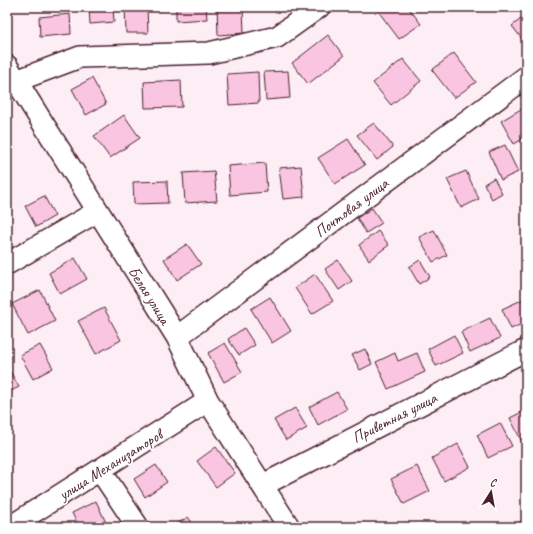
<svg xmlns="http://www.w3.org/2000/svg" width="533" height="534" viewBox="0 0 533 534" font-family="Caveat,sans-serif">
<rect width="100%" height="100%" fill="#fdeef6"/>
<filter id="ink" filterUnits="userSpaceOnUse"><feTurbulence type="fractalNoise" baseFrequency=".025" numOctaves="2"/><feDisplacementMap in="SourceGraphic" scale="8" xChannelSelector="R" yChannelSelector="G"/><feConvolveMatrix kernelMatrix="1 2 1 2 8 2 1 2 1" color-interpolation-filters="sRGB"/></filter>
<g filter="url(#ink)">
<path fill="#f9c5e1" stroke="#4a1f2b" d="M89 7H113L114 22 90 24Z
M125 7H147L148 33H126Z
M176 7H206L207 19 176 21Z
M217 7H243L244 33 218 35Z
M383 7H408L421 24 399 39 378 11Z
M70 14 71 34 40 37 39 17Z
M526 15V44L512 26Z
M328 35 344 56 308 84 292 63Z
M454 53 476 82 454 98 432 70Z
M403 59 421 81 391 105 373 83Z
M288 71 290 98 266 100 264 72Z
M258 72 259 103 229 105 227 74Z
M92 78 106 104 86 115 72 89Z
M181 80 182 107 145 108 144 82Z
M521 109 526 117V137L514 144 501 121Z
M124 115 140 138 110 158 94 136Z
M374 123 393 147 377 160 357 135Z
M348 139 365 165 335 184 318 158Z
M505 145 518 172 501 180 489 152Z
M265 163 267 192 230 195 228 166Z
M301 166 304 197 283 199 279 168Z
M214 171 217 201 185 203 183 173Z
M466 171 479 199 461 208 447 179Z
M494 178 502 193 492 199 484 184Z
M167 181 168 203 134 204 133 182Z
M44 196 55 216 36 227 25 206Z
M372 208 382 223 366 233 357 218Z
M434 230 447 255 433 262 419 237Z
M378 231 389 245 369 260 359 245Z
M187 244 201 264 177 280 164 259Z
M75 258 87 279 60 294 49 273Z
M338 260 352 281 339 290 325 269Z
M420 260 430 277 419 284 409 267Z
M315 274 333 301 312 314 295 288Z
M40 290 55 321 28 335 12 304Z
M270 297 291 331 272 343 251 309Z
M526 298V322L511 329 502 309Z
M104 308 121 340 96 354 78 321Z
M490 318 500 338 470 352 461 332Z
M244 328 255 345 239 355 228 339Z
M454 335 463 353 436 366 428 349Z
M225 343 242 372 224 382 208 353Z
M40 345 53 368 33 379 20 355Z
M365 349 372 364 360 370 352 355Z
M395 353 398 361 417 353 425 372 388 389 376 362Z
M7 366 19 387 7 393Z
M337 392 347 409 318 425 309 407Z
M295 408 307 428 286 440 274 420Z
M526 410V440L522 442 510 418Z
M500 423 512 446 488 458 477 435Z
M458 444 470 467 444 481 432 458Z
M216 447 235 473 216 487 197 461Z
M156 465 167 482 145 497 134 479Z
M417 466 430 491 404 504 391 479Z
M96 501 108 527H79L72 513Z
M188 517 195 527H172Z
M526 519V527H521L518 523Z
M500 522 502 527H489Z"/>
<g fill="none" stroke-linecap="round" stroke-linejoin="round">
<g stroke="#4a1f2b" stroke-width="24">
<path id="minor" d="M7 66 177 337 208 401 289 527
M16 81 80 57 209 53 277 37 319 7
M7 264 98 211
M177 337 526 77
M100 470 138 527
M263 485 526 350
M10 527 208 401"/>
</g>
<use href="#minor" stroke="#fff" stroke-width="21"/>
</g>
</g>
<g text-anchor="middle" stroke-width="3.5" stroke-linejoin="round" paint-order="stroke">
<g font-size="16" fill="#4a1f2b" stroke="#fff">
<text transform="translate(351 207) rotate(-37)" y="6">Почтовая улица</text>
<text transform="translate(150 295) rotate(58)" y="6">Белая улица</text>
<text transform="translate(394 417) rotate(-27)" y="6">Приветная улица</text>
<text transform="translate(110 464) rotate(-32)" y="6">улица Механизаторов</text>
</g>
</g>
<rect width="533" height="534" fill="none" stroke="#fff" stroke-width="24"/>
<rect x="12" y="12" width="509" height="510" fill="none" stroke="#4a1f2b" stroke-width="1.5" filter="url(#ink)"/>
<g transform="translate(491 492) rotate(11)" stroke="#ffffff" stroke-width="3" paint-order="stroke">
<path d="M0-3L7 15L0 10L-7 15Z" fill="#4a1f2b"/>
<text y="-6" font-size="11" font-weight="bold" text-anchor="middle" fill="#4a1f2b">С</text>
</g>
</svg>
